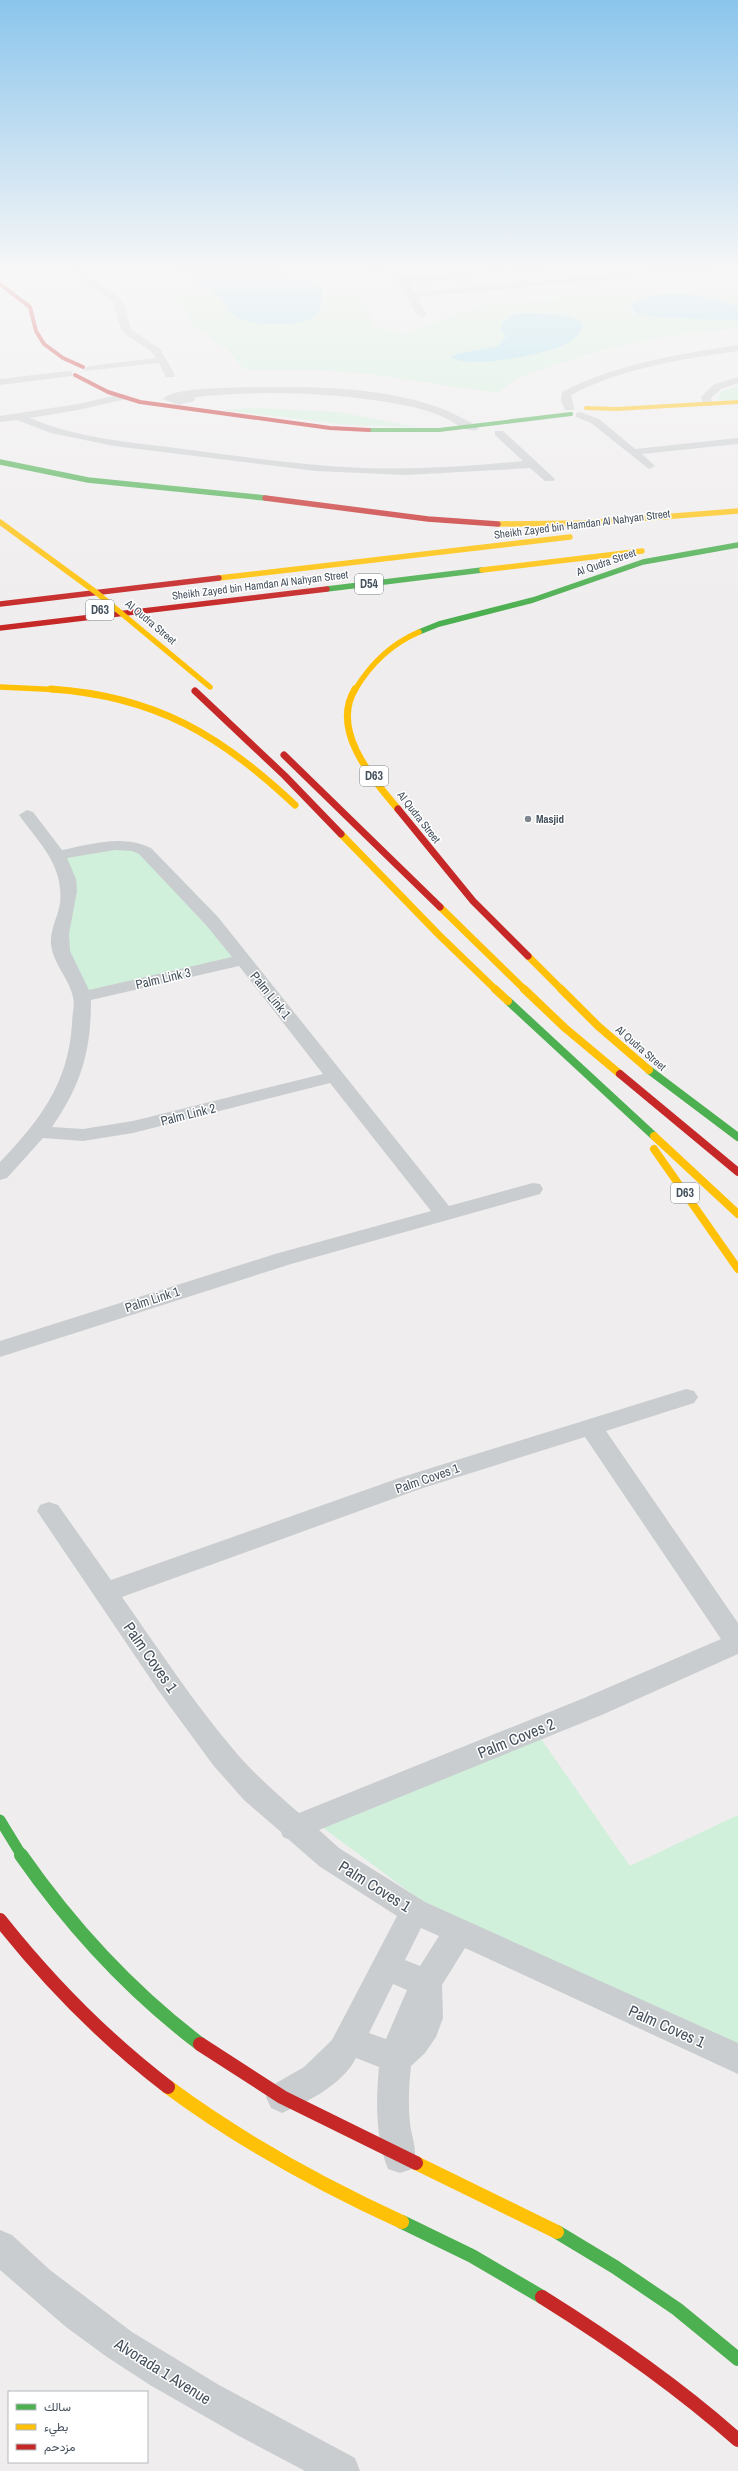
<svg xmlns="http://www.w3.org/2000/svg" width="738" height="2471" viewBox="0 0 738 2471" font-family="'Archivo Narrow',Vazirmatn,sans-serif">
<rect width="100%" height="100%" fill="#efeded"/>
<path fill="#d0f0dc" d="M136 267H336L328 272 350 276 375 326 403 334 477 306 738 280V329C675 333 615 344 555 365 534 372 514 376 498 393L369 374 318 370H245L228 351 190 322 183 306 168 289Z
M738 386V401L717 400 721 392Z
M253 408 338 412 416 427 350 425 222 410Z
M116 848 139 850 237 957 82 992 68 961 61 857Z
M539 1736 630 1866 738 1815V2050L423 1902 322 1827Z"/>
<path fill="#a1def1" d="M171 267H273L316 282 321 286C322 297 324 307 316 315 304 329 251 325 236 317 228 313 226 305 220 299 208 287 190 279 175 271Z
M679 294 701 296 738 306V321L656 317 637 314 631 306C641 293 664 295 679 294Z
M529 313C545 315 572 313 583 324 580 332 578 336 571 341 552 354 470 370 451 357L457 354 498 346 506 337 501 329 503 321 516 314Z"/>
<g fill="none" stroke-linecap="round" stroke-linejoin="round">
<path fill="#cacdcf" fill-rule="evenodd" d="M70 267H78L84 274 119 297 125 306 131 329 160 349 175 375 174 377H166L159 363 85 371 84 369 89 366 156 358C149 346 134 342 124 333 116 324 118 311 112 301L78 278Z
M523 267 542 268 538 271 408 283 414 292 686 267H717L713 270 417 297 427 315 422 318 417 315 397 278 362 271 366 268 400 273 406 278Z
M738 345V351C682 359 622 368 571 395L574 408 573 410H565L561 400 562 392C616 364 679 354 738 345Z
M68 371 72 372V376L0 385V379Z
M738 377V383L721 389 711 398 712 406H704L701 397 713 385Z
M252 387C318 387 400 386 460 417 466 420 474 423 478 428L477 430C465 433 452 420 441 416 429 411 416 407 403 405 334 392 264 390 195 397L194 401 179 405 163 399C172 387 234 388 252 387Z
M122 394 127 397 126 399 78 410 30 418C78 439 132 442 183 449 243 457 303 465 364 468 417 470 470 466 523 461L495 435V431H503L555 479 553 481H545L530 468 406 475 316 471 114 446 51 433 17 420 0 422V416L78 404Z
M580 412 599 419 635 449 738 438V444L642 454 655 466 649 469 591 423 576 417V413Z
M27 810 33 812 62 850C91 844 122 834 151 848L218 917 449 1206 533 1183 540 1184 543 1189 540 1194 291 1264 0 1357V1341L275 1254 431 1211 330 1083 133 1133 83 1141 43 1138 7 1178 0 1180V1162C40 1120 68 1084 72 1024 72 1015 75 1005 73 997 69 978 53 964 51 944 50 929 58 917 60 903 64 865 39 843 19 815ZM115 850 132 851 139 854 206 925 232 957 89 990 70 951 69 934 77 891 76 879 67 858ZM239 966 323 1074 133 1121 83 1129 52 1127C81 1085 91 1052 91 1000Z
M686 1389 694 1391 698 1397 694 1403 606 1431 738 1623V1654L604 1714 319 1830 339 1848 425 1902 738 2043V2074L465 1948 442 1985 443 2018 436 2037 425 2053 411 2066C409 2085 408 2104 410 2123 412 2141 419 2150 412 2169L400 2173 388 2169C375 2136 376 2101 379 2067L356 2058C343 2084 308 2102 282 2113L271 2108 266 2097 271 2086 304 2067 332 2040 397 1916 319 1866 288 1839 283 1837 281 1832 244 1800 213 1765 158 1690 37 1511 40 1505 49 1502 58 1505 111 1580 402 1477ZM585 1437 721 1639 584 1698 299 1813C276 1793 253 1773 233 1749 193 1702 158 1648 122 1597L420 1489ZM421 1928 439 1936 420 1966 405 1960ZM393 1984 407 1990 386 2039 369 2033Z
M0 2230 12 2235 50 2270 132 2332 219 2385 355 2458 360 2471H305L239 2436 150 2385 107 2357 66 2327 0 2270Z"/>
<path stroke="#4caf50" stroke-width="4" d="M369 430H439L571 414"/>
<path stroke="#4caf50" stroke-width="5.5" d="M0 462 88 480 265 498
M327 589 482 570
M419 632 439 624 533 600 643 562 738 545"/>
<path stroke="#4caf50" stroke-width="8" d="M508 1001 654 1136
M649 1070 738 1137"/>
<path stroke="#4caf50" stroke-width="11" d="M0 1820 22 1856"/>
<path stroke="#4caf50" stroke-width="14" d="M21 1855C72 1928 129 1990 200 2044
M402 2222 472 2256 542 2297
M557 2232 615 2267 677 2309 738 2359"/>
<path stroke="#ffc107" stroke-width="4" d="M586 408 616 409 738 402"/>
<path stroke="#ffc107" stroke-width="5.5" d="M498 524 585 523 738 511
M482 570 642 551
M219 578 570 537
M0 687 64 690
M355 690C371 663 391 644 419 632"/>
<path stroke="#ffc107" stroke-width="7" d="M51 689C155 696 221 735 295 805
M355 689C330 730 372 778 398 809
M341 834 439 935 496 990
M440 907 525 990
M528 956 562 990"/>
<path stroke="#ffc107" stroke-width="8" d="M495 989 508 1001
M524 989 565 1028 620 1074
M561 989 598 1026 649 1070
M654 1136 738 1214
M654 1149 738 1269"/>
<path stroke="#ffc107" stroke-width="14" d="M168 2087C241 2141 319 2184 402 2222
M416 2163 557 2232"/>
<path stroke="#c62828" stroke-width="4" d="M0 284 30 307 36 331 44 344 63 358 83 367
M75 375 108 392 140 402 330 428 369 430"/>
<path stroke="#c62828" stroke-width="5.5" d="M265 498 428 519 498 524
M0 604 219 578
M0 628 327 589"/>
<path stroke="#c62828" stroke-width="7" d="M195 691 285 776 341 834
M284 755 440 907
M398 809 473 901 528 956"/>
<path stroke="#c62828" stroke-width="8" d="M620 1074 738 1172"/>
<path stroke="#c62828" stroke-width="14" d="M0 1920C50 1983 104 2038 168 2087
M200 2044 282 2097 416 2163
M542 2297C611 2340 677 2386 738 2440"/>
<path stroke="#ffc107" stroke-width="5.5" d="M0 522 97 593 210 687"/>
</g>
<linearGradient id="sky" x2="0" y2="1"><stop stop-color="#8bc5ec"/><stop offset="0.44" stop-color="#f8f7f7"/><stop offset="1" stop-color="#f8f7f7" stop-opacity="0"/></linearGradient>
<rect width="738" height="613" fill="url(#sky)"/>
<circle fill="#80878f" stroke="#fff" stroke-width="1.5" cx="528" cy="819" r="4"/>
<g text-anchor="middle" stroke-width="3" stroke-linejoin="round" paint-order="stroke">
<g font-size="11" fill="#44505c" stroke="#fff">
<text transform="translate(582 524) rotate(-7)" y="4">Sheikh Zayed bin Hamdan Al Nahyan Street</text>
<text transform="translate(606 562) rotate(-19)" y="4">Al Qudra Street</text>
<text transform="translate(260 585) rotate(-7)" y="4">Sheikh Zayed bin Hamdan Al Nahyan Street</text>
<text transform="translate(151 622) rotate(40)" y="4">Al Qudra Street</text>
<text transform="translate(419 817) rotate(52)" y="4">Al Qudra Street</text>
<text transform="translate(641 1048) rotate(41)" y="4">Al Qudra Street</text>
</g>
<g font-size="11" font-weight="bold" fill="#44505c" stroke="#fff" text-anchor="start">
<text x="536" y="823">Masjid</text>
</g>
<g fill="#fff" stroke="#7c848d" stroke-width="1">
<rect x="355" y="574" width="28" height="20" rx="3"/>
<rect x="86" y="600" width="28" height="20" rx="3"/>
<rect x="360" y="766" width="28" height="20" rx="3"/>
<rect x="671" y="1183" width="28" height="20" rx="3"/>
</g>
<g font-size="12" font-weight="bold" fill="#44505c">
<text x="369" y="588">D54</text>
<text x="100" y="614">D63</text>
<text x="374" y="780">D63</text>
<text x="685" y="1197">D63</text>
</g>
<g font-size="13" fill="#44505c" stroke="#fff">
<text transform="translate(163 978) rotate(-13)" y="5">Palm Link 3</text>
<text transform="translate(271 995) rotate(51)" y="5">Palm Link 1</text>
<text transform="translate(188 1114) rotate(-14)" y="5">Palm Link 2</text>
<text transform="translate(152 1299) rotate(-18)" y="5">Palm Link 1</text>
<text transform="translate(427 1478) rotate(-19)" y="5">Palm Coves 1</text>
</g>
<g font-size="16" fill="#44505c" stroke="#fff">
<text transform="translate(151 1657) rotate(55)" y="6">Palm Coves 1</text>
<text transform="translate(516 1738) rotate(-22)" y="6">Palm Coves 2</text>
<text transform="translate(375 1886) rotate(32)" y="6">Palm Coves 1</text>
<text transform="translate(667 2026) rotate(24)" y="6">Palm Coves 1</text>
<text transform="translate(163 2371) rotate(32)" y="6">Alvorada 1 Avenue</text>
</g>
</g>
<rect x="8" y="2391" width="140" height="72" fill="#ffffff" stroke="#b4b9be"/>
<rect x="16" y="2404" width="20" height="6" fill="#4caf50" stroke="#b4b9be"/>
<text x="44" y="2411" font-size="12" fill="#44505c">سالك</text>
<rect x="16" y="2424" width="20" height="6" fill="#ffc107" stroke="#b4b9be"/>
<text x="44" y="2431" font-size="12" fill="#44505c">بطيء</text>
<rect x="16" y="2444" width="20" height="6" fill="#c62828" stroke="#b4b9be"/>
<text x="44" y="2451" font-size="12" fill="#44505c">مزدحم</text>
</svg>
